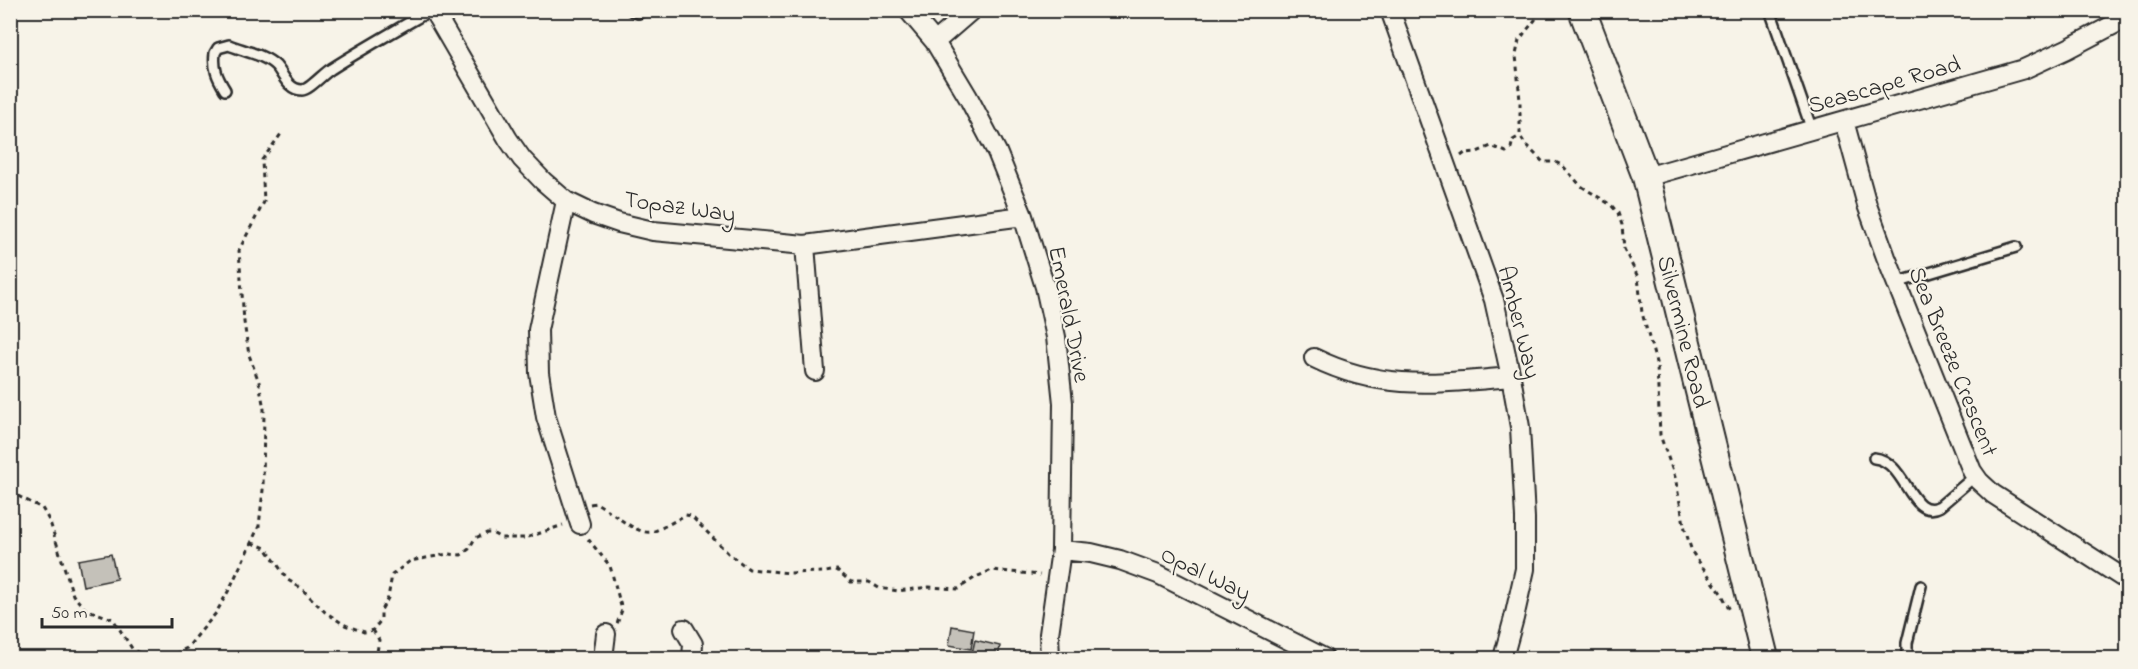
<svg xmlns="http://www.w3.org/2000/svg" width="2138" height="669" viewBox="0 0 2138 669" font-family="'Indie Flower',sans-serif">
<rect width="100%" height="100%" fill="#f7f3e8"/>
<filter id="ink" filterUnits="userSpaceOnUse"><feTurbulence type="fractalNoise" baseFrequency=".0167" numOctaves="2"/><feDisplacementMap in="SourceGraphic" scale="12" xChannelSelector="R" yChannelSelector="G"/><feConvolveMatrix kernelMatrix="1 2 1 2 8 2 1 2 1" color-interpolation-filters="sRGB"/></filter>
<g filter="url(#ink)">
<path fill="#c4c1b9" stroke="#2b2b2b" stroke-width="1.5" d="M111 554 117 579 83 586 78 560Z
M952 626 974 630 971 649 949 645Z
M975 640 1000 646 998 658H971Z"/>
<g fill="none" stroke-linecap="round" stroke-linejoin="round">
<g stroke="#2b2b2b" stroke-width="14">
<path id="lane" d="M631 10 638 13 645 10
M1770 10 1812 130
M225 90C217 77 213 68 215 53L218 48 229 45C244 51 265 55 276 66 283 74 288 90 302 90 309 90 324 73 331 69 364 48 398 29 431 10
M1896 283 2016 247
M1874 458C1907 461 1910 522 1940 506L1975 476
M1907 658V643L1921 586"/>
</g>
<g stroke="#2b2b2b" stroke-width="22">
<path id="street" d="M433 10 508 139 522 159 543 181 566 201 593 214 619 223 653 231 805 245 1023 216
M908 10 935 42 968 97 997 152 1023 216 1045 287 1056 337 1063 403 1061 550 1049 634 1050 658
M1390 10 1494 300 1511 377 1520 427 1525 518V569L1514 618 1503 658
M935 42 972 10
M1844 121 1867 205 1886 257 1972 471 1979 481 1993 494 2128 581
M1646 177 2024 69 2067 49 2128 17
M566 201 538 330 539 373 546 417 580 524
M805 245 815 371
M1314 358C1383 392 1438 383 1511 377
M1061 550 1091 553 1120 560 1158 574 1324 658
M684 629 693 644 692 658
M603 658 606 634"/>
</g>
<g stroke="#2b2b2b" stroke-width="30">
<g id="secondary">
<path id="s1" d="M1582 10 1646 177 1765 658"/>
</g>
</g>
<path stroke="#2b2b2b" stroke-width="3" stroke-dasharray="4.5 4.5" stroke-linecap="butt" d="M1538 10 1535 20 1519 40 1516 55 1520 101V136L1525 144 1543 162H1555L1562 165 1581 186 1611 205 1618 213 1622 225 1624 249 1638 277 1642 313 1657 366 1660 435 1675 477 1685 529 1692 552 1721 593 1730 610
M1461 156 1465 153 1477 152 1491 146 1506 152 1511 148 1513 140 1520 136
M10 492 42 508 50 522 73 595 85 609 113 619 133 650 146 656 161 658
M590 504 596 503C610 510 636 535 651 532 657 531 679 519 685 515L691 516 728 553 749 569 790 573 826 572 837 570 851 582H869L879 588 898 591 929 587 958 589 976 577 992 570 1040 575
M588 539 610 566 622 610 617 624
M252 543 266 548 288 580 301 588 325 612 345 625 364 632 373 630 381 620V610L388 598 392 575 410 561 448 554 461 555 469 549 475 538 487 533H492L501 538H526L563 525
M373 630 379 640 376 658
M167 658 187 648 216 613 230 588 259 526 263 490 264 409 259 382 249 355 244 322 239 250 264 202 262 160 281 134"/>
<use href="#lane" stroke="#f7f3e8" stroke-width="9"/>
<use href="#street" stroke="#f7f3e8" stroke-width="18"/>
<use href="#secondary" stroke="#f7f3e8" stroke-width="26"/>
</g>
</g>
<g text-anchor="middle" stroke-width="4.5" stroke-linejoin="round" paint-order="stroke">
<g font-size="24" fill="#2b2b2b" stroke="#f7f3e8">
<text transform="translate(1884 84) rotate(-16)" y="8">Seascape Road</text>
<text transform="translate(680 206) rotate(8)" y="8">Topaz Way</text>
<text transform="translate(1070 314) rotate(79)" y="8">Emerald Drive</text>
<text transform="translate(1520 322) rotate(76)" y="8">Amber Way</text>
<text dy="8" stroke="none"><textPath href="#s1" startOffset="338">Silvermine Road</textPath></text>
<text transform="translate(1954 361) rotate(68)" y="8">Sea Breeze Crescent</text>
<text transform="translate(1206 573) rotate(26)" y="8">Opal Way</text>
</g>
</g>
<rect width="2138" height="669" fill="none" stroke="#f7f3e8" stroke-width="36"/>
<rect x="18" y="18" width="2102" height="633" fill="none" stroke="#2b2b2b" stroke-width="2" filter="url(#ink)"/>
<path d="M42 618v9h130v-9" fill="none" stroke="#2b2b2b" stroke-width="3"/>
<text x="51" y="618" font-size="18" fill="#2b2b2b" stroke="#f7f3e8" stroke-width="4.5" paint-order="stroke">50 m</text>
</svg>
